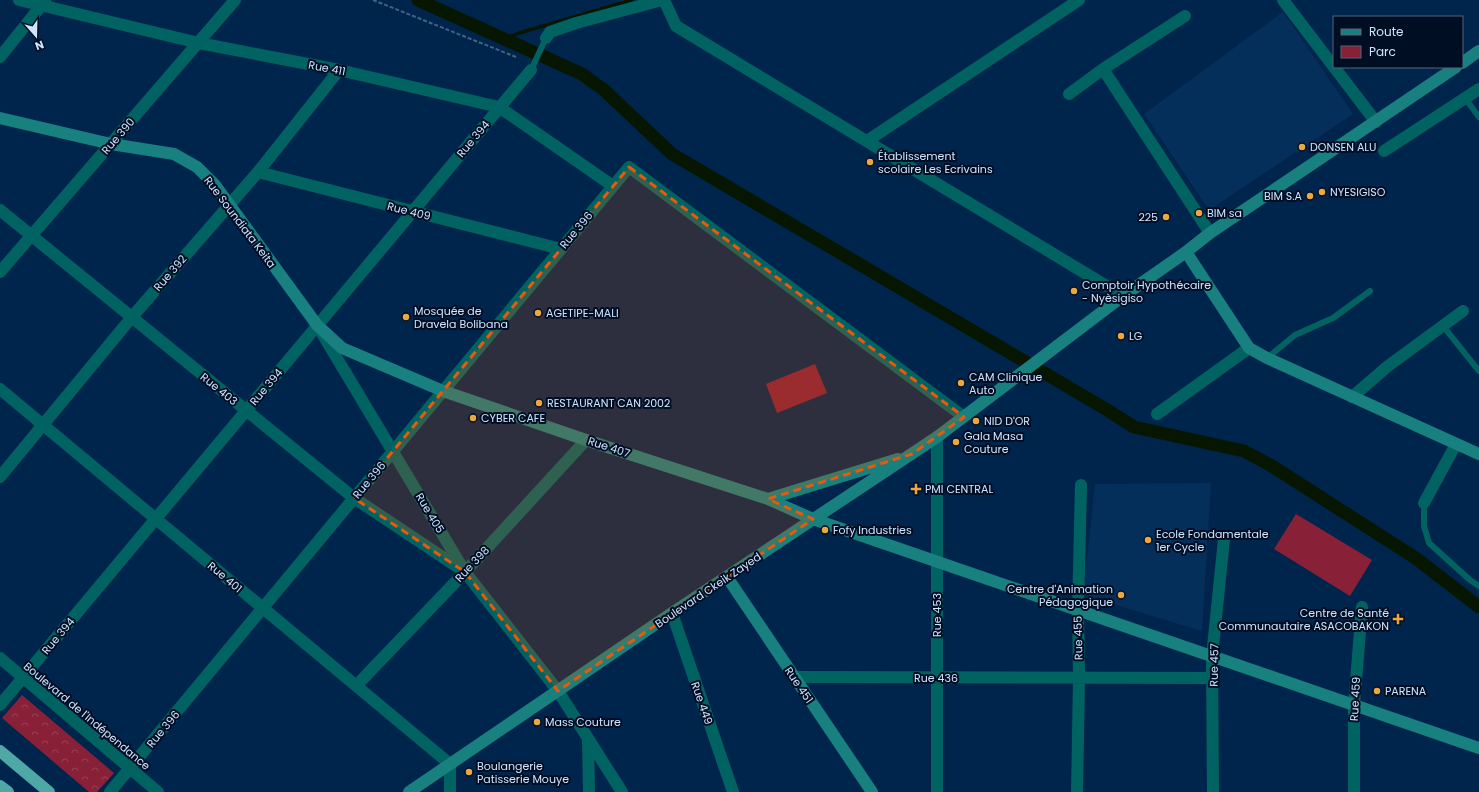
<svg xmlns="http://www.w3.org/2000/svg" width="1479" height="792" viewBox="0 0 1479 792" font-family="Poppins,sans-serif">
<defs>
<pattern id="forest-crowns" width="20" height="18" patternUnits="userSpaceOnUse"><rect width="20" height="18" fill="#882037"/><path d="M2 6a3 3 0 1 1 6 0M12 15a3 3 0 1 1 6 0" fill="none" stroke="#984055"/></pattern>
</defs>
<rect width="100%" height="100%" fill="#00254c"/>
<path fill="#042f5b" d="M1283 12 1353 114 1209 210 1144 114Z
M1211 483 1202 631 1083 595 1095 484Z"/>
<path fill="#882037" d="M815 364 827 393 777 413 766 384Z
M1296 514 1372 560 1350 596 1274 549Z"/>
<path fill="url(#forest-crowns)" d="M22 695 114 773 97 792H89L2 718Z"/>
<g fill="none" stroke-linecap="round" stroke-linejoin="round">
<path stroke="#061600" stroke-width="3.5" d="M505 39 519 33 632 0"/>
<path stroke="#061600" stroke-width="13" d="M418 0 582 74 604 90 672 154 1104 408 1134 427 1244 451 1272 466 1417 559 1479 607"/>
<path stroke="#436285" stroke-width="2" stroke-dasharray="4 2" stroke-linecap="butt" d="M373 0 516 57"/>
<path stroke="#006361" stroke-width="6" d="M531 70 546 38
M1465 98 1479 117
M1443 326 1479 371
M1267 358 1295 335 1333 318 1370 291
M1424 503V526L1429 543 1470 580 1479 586"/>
<path stroke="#006361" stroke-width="12" d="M19 0 199 43 339 70 499 107 613 186
M664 0 676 26 1123 296
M1283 0 1376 122
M546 38 550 32 576 23 662 0
M0 57 45 1
M1103 69 1210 233
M1069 94 1103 69 1185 16
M867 141 1079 0
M1384 151 1479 89
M258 172 561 249
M0 210 354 498 465 572
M0 272 235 0
M320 330 465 572 558 691 622 792
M0 389 450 764V792
M1352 397 1388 366 1463 311
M1157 414 1249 348
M0 477 132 317 258 172 339 70
M1424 503 1456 444
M672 613 733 792
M0 658 158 792
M794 677 1213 678
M356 686 465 572 586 440
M0 705 531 70
M588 739 589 792
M110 792 629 167 964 417
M937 792V437
M1077 792 1079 678 1078 610 1081 485
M1213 792 1212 657 1224 539
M1354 792V705L1362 607"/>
<path stroke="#18807e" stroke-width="12" d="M1462 63 1479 51
M0 118 111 144 174 154 197 167 215 185 317 325 342 348 443 391 586 440 768 499 813 519 1479 748
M1186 252 1249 348 1267 358 1479 454
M768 499 898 459
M727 577 872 792
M409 792 672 613 937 437 1123 296 1186 252 1210 233 1456 67"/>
<path stroke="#4ea9a6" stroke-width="12" d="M0 751 49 792
M0 786 8 792"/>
</g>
<path fill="#e8590c" fill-opacity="0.2" stroke="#e8590c" stroke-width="3" stroke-dasharray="8 5" stroke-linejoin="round" d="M629 167 964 417 912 454 768 499 813 519 558 691 465 572 354 498Z"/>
<g fill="#eea73d" stroke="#000e24" stroke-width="1.5">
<circle cx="1302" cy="147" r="4"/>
<circle cx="870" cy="162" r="4"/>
<circle cx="1322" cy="192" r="4"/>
<circle cx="1310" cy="196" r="4"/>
<circle cx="1199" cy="213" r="4"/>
<circle cx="1166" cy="217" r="4"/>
<circle cx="1074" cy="291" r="4"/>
<circle cx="538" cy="313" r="4"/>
<circle cx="406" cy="317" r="4"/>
<circle cx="1121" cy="336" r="4"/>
<circle cx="961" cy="383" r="4"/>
<circle cx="539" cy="403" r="4"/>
<circle cx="473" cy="418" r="4"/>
<circle cx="976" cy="421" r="4"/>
<circle cx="956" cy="442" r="4"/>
<path d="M914 483h4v4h4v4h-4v4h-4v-4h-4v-4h4z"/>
<circle cx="825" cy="530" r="4"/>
<circle cx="1148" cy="540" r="4"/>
<circle cx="1121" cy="595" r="4"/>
<path d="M1396 613h4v4h4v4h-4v4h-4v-4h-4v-4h4z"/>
<circle cx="1377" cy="691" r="4"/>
<circle cx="537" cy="722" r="4"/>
<circle cx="469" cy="772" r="4"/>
</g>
<g text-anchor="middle" stroke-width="4" stroke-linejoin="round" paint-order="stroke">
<g font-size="11" fill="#cfe4fe" stroke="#000e24">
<text transform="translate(327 68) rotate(11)" y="4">Rue 411</text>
<text transform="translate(118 136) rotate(-49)" y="4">Rue 390</text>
<text transform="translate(473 139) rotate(-50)" y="4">Rue 394</text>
<text transform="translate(409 211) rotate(14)" y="4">Rue 409</text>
<text transform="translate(240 222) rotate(53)" y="4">Rue Soundiata Keita</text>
<text transform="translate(576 230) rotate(-50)" y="4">Rue 396</text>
<text transform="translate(170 273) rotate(-49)" y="4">Rue 392</text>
<text transform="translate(266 387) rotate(-50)" y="4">Rue 394</text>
<text transform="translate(219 389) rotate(39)" y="4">Rue 403</text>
<text transform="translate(609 447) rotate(18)" y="4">Rue 407</text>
<text transform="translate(369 480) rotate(-50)" y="4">Rue 396</text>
<text transform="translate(430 513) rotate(59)" y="4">Rue 405</text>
<text transform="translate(472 564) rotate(-47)" y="4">Rue 398</text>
<text transform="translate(225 577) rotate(40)" y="4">Rue 401</text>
<text transform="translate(708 590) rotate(-34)" y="4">Boulevard Ckeik Zayed</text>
<text transform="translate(937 615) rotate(-90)" y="4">Rue 453</text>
<text transform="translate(58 636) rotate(-50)" y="4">Rue 394</text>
<text transform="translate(1078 638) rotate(-91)" y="4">Rue 455</text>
<text transform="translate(1214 665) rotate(-89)" y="4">Rue 457</text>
<text x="936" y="682">Rue 436</text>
<text transform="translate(799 685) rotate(56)" y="4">Rue 451</text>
<text transform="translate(1355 699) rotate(-87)" y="4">Rue 459</text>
<text transform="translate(702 703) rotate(71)" y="4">Rue 449</text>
<text transform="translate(87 716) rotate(40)" y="4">Boulevard de l'Indépendance</text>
<text transform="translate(163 729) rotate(-50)" y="4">Rue 396</text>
</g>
<g font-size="11" fill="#cfe4fe" stroke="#000e24" text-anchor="start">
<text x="1310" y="151">DONSEN ALU</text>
<text x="878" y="160">Établissement<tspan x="878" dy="13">scolaire Les Ecrivains</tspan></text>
<text x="1330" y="196">NYESIGISO</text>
<text x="1302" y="200" text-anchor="end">BIM S.A</text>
<text x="1207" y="217">BIM sa</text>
<text x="1158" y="221" text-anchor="end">225</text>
<text x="1082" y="289">Comptoir Hypothécaire<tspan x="1082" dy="13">- Nyèsigiso</tspan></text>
<text x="414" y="315">Mosquée de<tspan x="414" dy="13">Dravela Bolibana</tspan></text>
<text x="546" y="317">AGETIPE-MALI</text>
<text x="1129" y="340">LG</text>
<text x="969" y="381">CAM Clinique<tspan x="969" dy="13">Auto</tspan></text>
<text x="547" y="407">RESTAURANT CAN 2002</text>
<text x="481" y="422">CYBER CAFE</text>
<text x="984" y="425">NID D'OR</text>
<text x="964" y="440">Gala Masa<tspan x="964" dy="13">Couture</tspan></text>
<text x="925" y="493">PMI CENTRAL</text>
<text x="833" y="534">Fofy Industries</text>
<text x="1156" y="538">Ecole Fondamentale<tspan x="1156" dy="13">1er Cycle</tspan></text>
<text x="1113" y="593" text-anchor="end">Centre d'Animation<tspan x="1113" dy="13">Pédagogique</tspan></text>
<text x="1389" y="617" text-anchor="end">Centre de Santé<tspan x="1389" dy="13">Communautaire ASACOBAKON</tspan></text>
<text x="1385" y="695">PARENA</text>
<text x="545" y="726">Mass Couture</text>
<text x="477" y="770">Boulangerie<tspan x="477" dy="13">Patisserie Mouye</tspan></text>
</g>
</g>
<rect x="1333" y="16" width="130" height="52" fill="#000e24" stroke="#53647b"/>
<rect x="1341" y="29" width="20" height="6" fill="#18807e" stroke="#53647b"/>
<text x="1369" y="36" font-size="12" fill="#cfe4fe">Route</text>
<rect x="1341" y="46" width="20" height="12" fill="#882037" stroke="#53647b"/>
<text x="1369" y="56" font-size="12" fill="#cfe4fe">Parc</text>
<g transform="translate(36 36) rotate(160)" stroke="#000e24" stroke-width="3" paint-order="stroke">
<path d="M0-3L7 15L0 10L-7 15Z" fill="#cfe4fe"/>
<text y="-6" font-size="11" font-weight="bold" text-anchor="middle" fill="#cfe4fe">N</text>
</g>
</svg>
